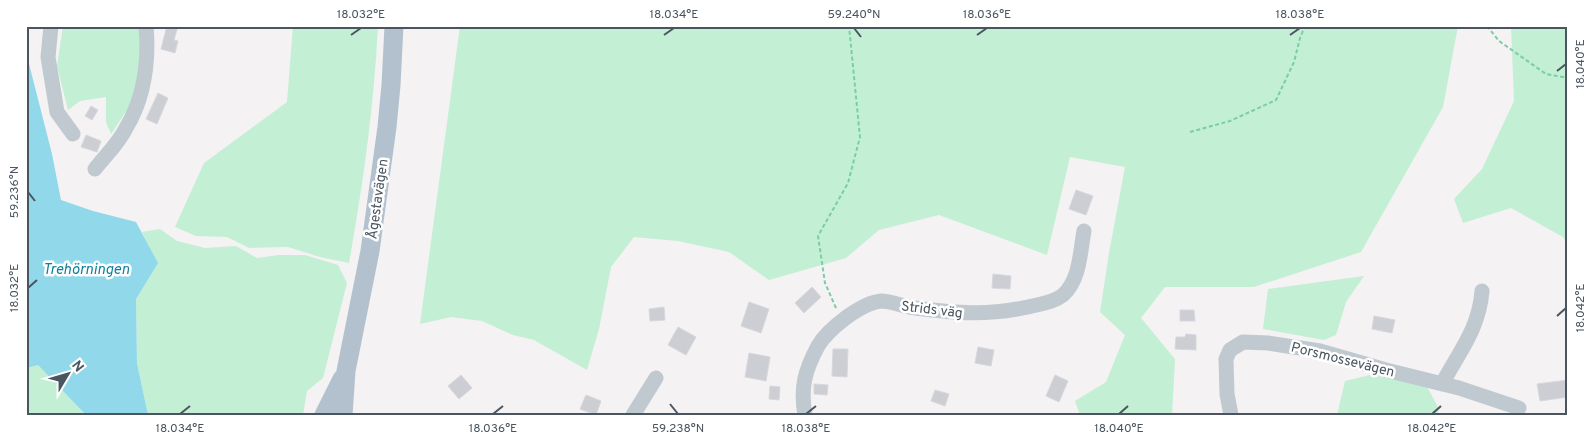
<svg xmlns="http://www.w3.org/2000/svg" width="1594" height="441" viewBox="0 0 1594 441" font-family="Overpass,sans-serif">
<rect width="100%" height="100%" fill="#f4f2f2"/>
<path fill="#c3efd4" d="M63 26H139L141 57 134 100 111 134 106 122V97L80 101 68 110 57 66Z
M293 26H378C374 106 363 185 349 263L320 257 288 247 249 248 227 237 196 236 175 227 204 163 287 102Z
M460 26H1458L1443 107 1361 252 1254 287H1165L1141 318 1175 359 1172 415H1080L1075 401 1106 382 1125 335 1100 312 1109 253 1125 167 1070 157 1047 255 939 215 879 230 846 258 769 280 729 252 678 241 634 237 611 267 599 329 587 370 534 340 513 335 482 321 451 317 420 324Z
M1511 26H1568V246L1563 237 1511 208 1463 223 1454 199 1482 169 1514 101Z
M160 229 177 241 205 248 236 246 257 258 279 255H305L338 265 347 283 323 378 307 391 303 415H148L137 363 136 299 157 263 142 232Z
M1364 276 1346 302 1336 335 1324 340 1263 329 1268 289Z
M26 352 40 364 39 366 86 415H26Z
M1370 375 1424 381 1439 409 1437 415H1337L1345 381Z"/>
<path fill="#92d8eb" d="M26 52 52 154 61 200 93 211 136 222 158 263 136 299 137 363 148 415H86L38 365 26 368Z"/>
<path fill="#ccced4" stroke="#d6d8dd" d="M167 26H178L174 40 178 41 175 53 161 49Z
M158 93 168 98 157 124 146 119Z
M91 106 98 110 92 120 85 116Z
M86 135 101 141 97 152 81 147Z
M1076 190 1093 196 1086 215 1069 209Z
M993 274 1011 276 1010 289 992 288Z
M812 287 821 297 804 313 795 303Z
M749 302 769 309 761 333 741 326Z
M664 307 665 320 650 321 649 309Z
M1180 310H1194L1195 321H1180Z
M1374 316 1395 320 1392 333 1372 329Z
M678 327 696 337 686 355 668 345Z
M1186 334 1196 335V350L1175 349 1176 337H1185Z
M978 347 994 350 991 366 975 363Z
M833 349H848L847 377 832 376Z
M749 353 770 357 766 381 745 377Z
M461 375 472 388 459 399 448 386Z
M1055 375 1068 381 1059 402 1046 396Z
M1568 380V397L1540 401 1537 384Z
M814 384 828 385 827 395 814 394Z
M770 386 780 387 779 400 769 399Z
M935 390 949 394 945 406 931 401Z
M586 395 601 401 596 415 580 409Z"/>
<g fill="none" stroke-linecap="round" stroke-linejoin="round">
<path stroke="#7ccda5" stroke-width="2" stroke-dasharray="4 2.5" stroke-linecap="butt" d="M1487 26 1499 41 1546 74 1568 78
M1190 132 1230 121 1276 100 1294 62 1300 38 1305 26
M836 308 825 283 818 236 848 183 860 137 849 26"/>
<path stroke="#c1c9d0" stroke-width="15" d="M51 26 48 57 57 112 73 134
M95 169C105 156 119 143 126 128 144 98 149 61 146 26
M1442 384C1459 352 1479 329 1482 291
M633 415 656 378
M805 415C800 388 805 370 818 346 828 329 861 303 881 301 892 301 904 307 915 308 956 313 986 316 1028 307 1039 304 1053 303 1063 295 1080 280 1080 252 1084 231
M1231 415 1227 394 1226 359 1230 350 1243 342 1268 343 1320 351 1386 370 1459 388 1519 408"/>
<path stroke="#b3c1cf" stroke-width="19" d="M324 415 342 379
M343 415 346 371 370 251 387 127 391 85 394 26"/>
</g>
<path fill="none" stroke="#4a555f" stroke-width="2" d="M854 28 861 37M351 35 361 28M664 35 674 28M977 35 987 28M1290 35 1300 28M1557 71 1566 64M28 192 35 201M28 288 37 280M1557 316 1566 308M670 404 678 414M180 414 190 406M493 414 503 406M806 414 816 406M1119 414 1128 406M1432 414 1441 406"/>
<g text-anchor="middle" stroke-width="5" stroke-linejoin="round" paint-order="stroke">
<g font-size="14" fill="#4a555f" stroke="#fff">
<text transform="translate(377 199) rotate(-82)" y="5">Ågestavägen</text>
<text transform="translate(932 309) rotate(7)" y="5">Strids väg</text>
<text transform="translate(1343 359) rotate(14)" y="5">Porsmossevägen</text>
</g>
<g font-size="15" font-style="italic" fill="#107f9c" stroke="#fff">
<text x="86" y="274">Trehörningen</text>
</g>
</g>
<rect width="1594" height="441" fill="none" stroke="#ffffff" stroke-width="55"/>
<g transform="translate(68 374) rotate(52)" stroke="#ffffff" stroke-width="4" paint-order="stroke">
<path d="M0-4L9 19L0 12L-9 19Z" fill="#4a555f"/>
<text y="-8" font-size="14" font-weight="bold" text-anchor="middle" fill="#4a555f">N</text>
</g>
<rect x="28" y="28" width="1538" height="386" fill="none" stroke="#4a555f" stroke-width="2"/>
<g font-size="12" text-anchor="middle" fill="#4a555f">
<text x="361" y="18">18.032°E</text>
<text x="674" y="18">18.034°E</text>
<text x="854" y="18">59.240°N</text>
<text x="987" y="18">18.036°E</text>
<text x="1300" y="18">18.038°E</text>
<text transform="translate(1580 64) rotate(-90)" y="4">18.040°E</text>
<text transform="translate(14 192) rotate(-90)" y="4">59.236°N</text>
<text transform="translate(14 288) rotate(-90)" y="4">18.032°E</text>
<text transform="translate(1580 308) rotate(-90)" y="4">18.042°E</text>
<text x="180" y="432">18.034°E</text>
<text x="493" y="432">18.036°E</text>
<text x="678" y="432">59.238°N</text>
<text x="806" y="432">18.038°E</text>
<text x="1119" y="432">18.040°E</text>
<text x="1432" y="432">18.042°E</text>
</g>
</svg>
